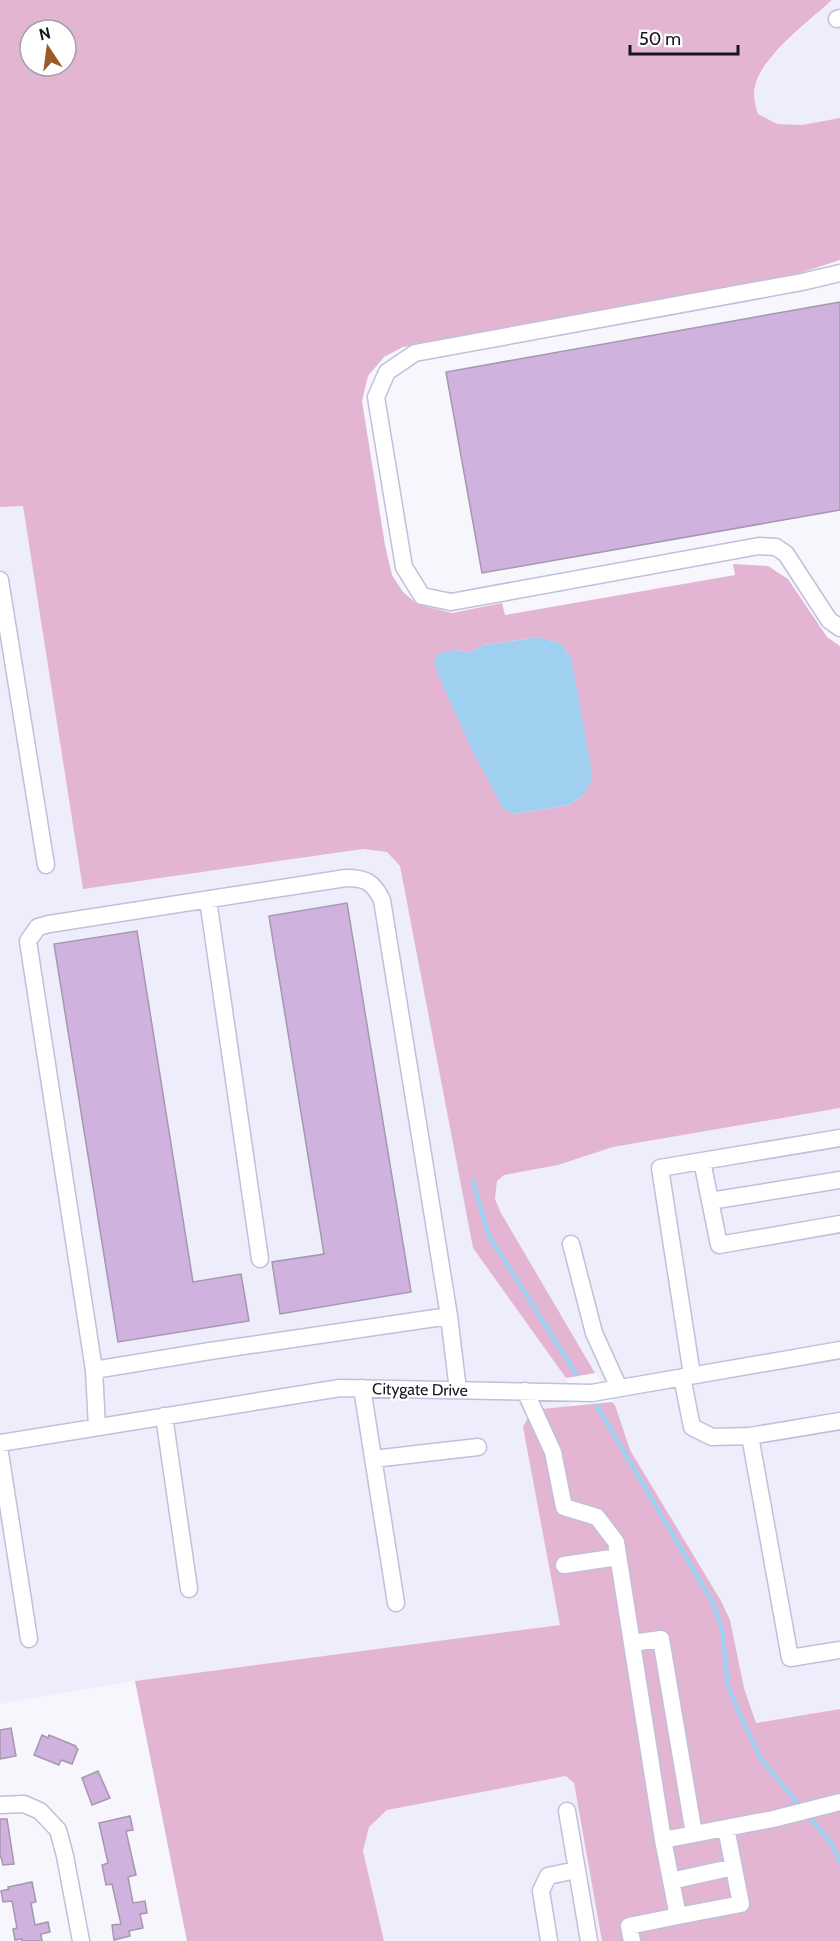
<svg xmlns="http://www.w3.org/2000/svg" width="840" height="1941" viewBox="0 0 840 1941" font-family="Cabin,sans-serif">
<rect width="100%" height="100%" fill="#f6f6fc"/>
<path fill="#eeedfc" d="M832 0H840V118L802 125 777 124 757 114 755 101V85L770 58Z
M23 506 83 888 363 849 387 852 400 866 473 1248 566 1378 572 1407 532 1410 523 1427 561 1625 135 1681 0 1704V507Z
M840 1108V1709L756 1723 744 1688 730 1620 721 1601 630 1450 615 1405 501 1213 495 1199 497 1181 504 1175 558 1165 613 1147Z
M567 1776 574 1782 602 1941H384L363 1851 369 1827 388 1810Z"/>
<path fill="#e3b5d3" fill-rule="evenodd" d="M0 0H832C809 21 762 56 755 86 753 96 755 105 758 114L777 124 802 125 840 118V260L772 282 403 347 384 357 368 376 362 401 385 545 392 575 403 592 417 604 452 613 502 603 505 615 735 575 733 564 768 566 788 579 827 637 840 646V1108L613 1147 558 1165 504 1175 497 1181 495 1199 501 1213 595 1373 566 1378 473 1248 400 866 387 852 363 849 83 889 23 506 0 507ZM30 30H66V66H30ZM537 637 560 643 571 657 583 795 569 805 515 814 456 650 469 653 484 645Z
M612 1402 615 1405 630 1450 721 1601 730 1620 744 1688 756 1723 840 1709V1941H602L574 1783 566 1776 387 1810 369 1827 363 1851 384 1941H187L135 1681 560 1625 523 1427 532 1410Z"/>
<path fill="#9fd0f0" d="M537 637 560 643 571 657 591 766V781L583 795 569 805 515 814 504 810 473 752 439 677 434 662 437 654 456 650 469 653 484 645Z"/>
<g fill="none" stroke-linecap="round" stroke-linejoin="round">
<path stroke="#9fd0f0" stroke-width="4.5" d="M473 1181 488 1234 576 1374
M597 1406 713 1603 722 1629 728 1686 740 1715 761 1759 801 1807
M807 1814 831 1843 840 1862"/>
</g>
<path fill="#cfb2de" stroke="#a697af" stroke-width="1.5" d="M840 302V510L482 573 446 372Z
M347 903 411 1292 280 1314 272 1262 324 1254 269 916Z
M137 931 193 1282 241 1274 249 1321 118 1342 54 944Z
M11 1728 16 1756 0 1759V1730Z
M42 1735 48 1738 49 1735 76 1746V1748L78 1749 72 1764 61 1760 59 1765 34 1755Z
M98 1771 110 1798 92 1805 82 1778Z
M130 1816 133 1830 126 1831 136 1875 128 1877 133 1903 145 1901 147 1913 140 1914 143 1928 129 1931 130 1936 114 1940 112 1925 121 1924 112 1884 106 1885 102 1865 108 1863 99 1823Z
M0 1819H7L14 1864 3 1865 1 1857H0Z
M32 1882 36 1902 31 1903 35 1925 48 1922 50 1932 41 1934 42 1941H22V1939L15 1940 13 1929 17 1928 12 1901 3 1902 1 1891 9 1889 8 1887Z"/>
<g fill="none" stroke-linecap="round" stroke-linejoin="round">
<g stroke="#c1bfdb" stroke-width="19">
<path id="minor" d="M837 19 840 18
M840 273 802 282 415 353 387 372 376 397 404 567 422 596 451 602 759 546 776 547 786 554 829 620 840 628
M0 580 46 865
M208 900 260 1259
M702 1161 719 1245 840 1224
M710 1201 840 1180
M571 1244 594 1333 619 1388
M94 1370 210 1351 449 1316
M692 1375 660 1168 840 1138
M682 1377 692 1427 712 1437 750 1436
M362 1388 396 1603
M525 1391 553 1452 564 1507 597 1517 616 1542 663 1840
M164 1416 189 1589
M840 1421 750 1436 790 1658 840 1650
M97 1427 94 1370 28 941 38 927 49 924 346 878C366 878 373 882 382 900L449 1316 458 1390
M0 1443 340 1388 592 1393 840 1350
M0 1453 29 1639
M373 1459 478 1447
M564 1565 618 1557
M632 1643 661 1639 694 1834
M0 1805 24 1804 40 1811 58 1830 65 1856 81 1941
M567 1811 589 1941
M671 1881 734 1867
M678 1916 741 1904 726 1828
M549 1941 541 1891 548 1876 576 1870
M632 1941 629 1926 678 1916 663 1840 773 1819 840 1802"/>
</g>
<use href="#minor" stroke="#fff" stroke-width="16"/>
</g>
<g text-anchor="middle" stroke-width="4.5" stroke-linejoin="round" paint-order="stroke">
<g font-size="16" fill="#16151f" stroke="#fff">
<text transform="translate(420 1389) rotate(1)" y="6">Citygate Drive</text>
</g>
</g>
<g transform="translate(48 48) rotate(347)"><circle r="28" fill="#ffffff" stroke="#a2a1a5" stroke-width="1.5"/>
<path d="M0-4.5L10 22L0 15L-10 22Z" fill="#9c5a27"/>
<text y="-9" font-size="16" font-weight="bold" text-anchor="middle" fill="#16151f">N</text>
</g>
<path d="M630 45v9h108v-9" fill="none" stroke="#16151f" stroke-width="3"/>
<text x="639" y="45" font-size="18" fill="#16151f" stroke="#ffffff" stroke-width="4.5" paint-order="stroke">50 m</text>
</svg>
